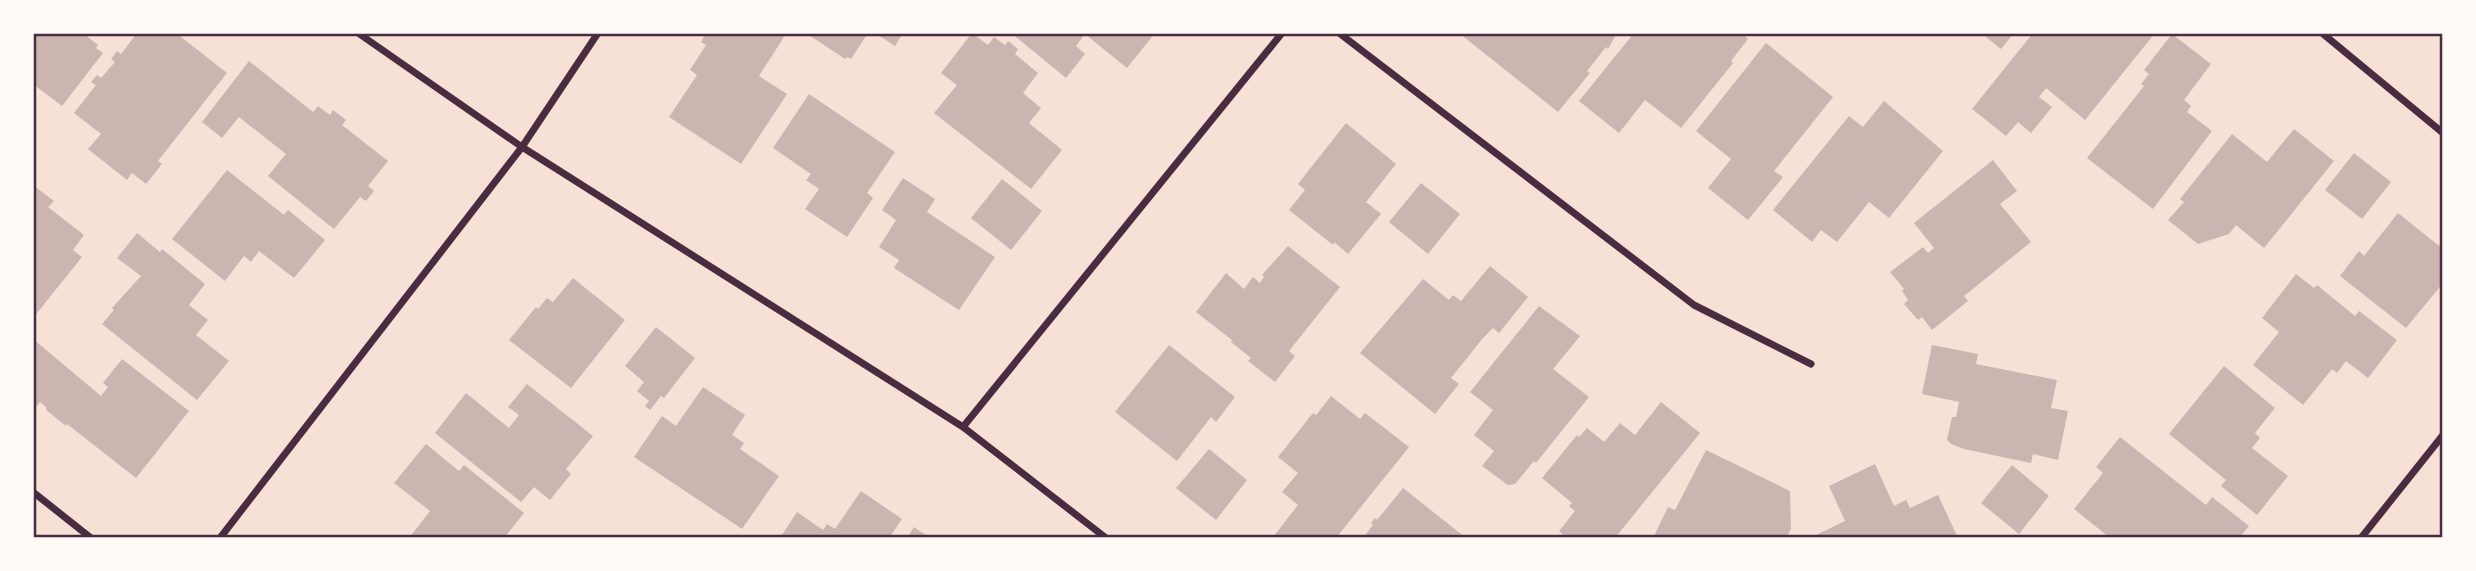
<svg xmlns="http://www.w3.org/2000/svg" width="2476" height="571" viewBox="0 0 2476 571" font-family="'Asap Condensed',sans-serif">
<rect width="100%" height="100%" fill="#f7e1d7"/>
<path fill="#ccb4b1" d="M33 33H83L98 45 96 48 103 53 62 106 33 84Z
M137 33H176L227 73 158 161 162 164 146 184 132 173 127 180 88 149 101 134 74 113 96 85 91 82 97 75 101 78 115 62 111 59 117 51 121 54Z
M706 33H779L784 37 759 76 787 94 741 164 669 117 697 75 690 70 706 45 701 42Z
M806 33H868L851 59 847 57 845 59Z
M875 33H903L895 46Z
M972 33 988 45 994 37 1005 45 1008 41 1018 49 1015 54 1038 73 1023 93 1041 108 1029 123 1062 150 1031 189 934 113 957 85 941 73Z
M1011 33H1155L1127 68 1085 34 1076 46 1085 54 1066 78Z
M1459 33H1617L1608 49 1606 47 1587 71 1590 73 1558 112Z
M1634 33H1742L1748 39 1731 61 1733 63 1681 128 1645 100 1619 133 1579 101Z
M1981 33H2014L2001 49Z
M2033 33H2155L2085 120 2046 88 2039 97 2052 107 2031 133 2018 122 2006 136 1972 109Z
M2172 34 2211 64 2184 100 2191 106 2187 112 2212 131 2153 209 2087 158 2144 86 2141 84 2149 74 2144 70Z
M1766 43 1833 97 1774 171 1783 177 1748 220 1708 188 1731 159 1696 131Z
M249 61 313 112 318 106 330 115 333 110 346 120 342 125 388 161 368 186 374 191 366 201 360 197 334 229 268 176 286 154 239 117 222 138 202 122Z
M809 94 895 152 867 193 873 198 847 237 805 209 819 189 806 180 811 174 773 148Z
M1884 101 1943 151 1889 218 1869 202 1837 242 1821 230 1812 242 1773 210 1849 116 1863 127Z
M1346 123 1396 164 1366 202 1381 214 1348 254 1334 242 1333 245 1289 210 1305 190 1298 184Z
M2294 129 2334 161 2264 248 2236 225 2229 234 2198 244 2168 220 2184 202 2180 199 2232 134 2267 162Z
M2354 153 2391 182 2362 219 2325 190Z
M1993 160 2017 191 2000 204 2031 242 1964 296 1968 301 1932 330 1922 317 1918 320 1904 304 1908 300 1902 291 1904 289 1890 272 1923 247 1928 253 1934 248 1914 223Z
M227 170 284 215 288 210 325 240 294 278 259 251 251 262 244 256 225 281 172 239Z
M903 178 935 199 927 212 995 257 959 310 894 268 899 260 879 247 896 220 882 210Z
M1002 179 1042 211 1011 250 971 218Z
M1421 183 1460 214 1428 254 1389 222Z
M33 185 54 201 48 207 84 235 73 250 82 257 33 318Z
M2398 213 2443 249V283L2406 328 2340 276 2359 251 2364 256Z
M137 233 160 252 162 249 205 284 189 305 208 320 196 335 229 361 197 400 102 324 114 310 112 308 141 276 117 258Z
M1288 246 1340 287 1289 351 1295 356 1275 382 1248 361 1251 358 1231 342 1232 340 1196 312 1226 273 1244 289 1253 277 1260 283 1264 277 1262 275Z
M1490 266 1528 297 1499 333 1493 328 1483 338 1451 378 1459 384 1435 414 1360 353 1423 279 1449 300 1453 295 1461 301Z
M2296 274 2314 288 2317 285 2355 316 2359 311 2397 340 2368 378 2346 361 2337 373 2332 369 2303 405 2253 365 2279 332 2262 318Z
M573 278 625 320 571 388 509 340 536 307 538 309 547 298 553 302Z
M1539 306 1580 336 1553 369 1589 397 1536 463 1534 461 1515 484 1508 485 1482 466 1494 451 1474 435 1493 410 1470 392Z
M656 327 695 358 664 398 661 396 650 410 645 406 649 401 637 391 644 382 625 366Z
M33 339 101 396 108 387 103 383 122 359 189 411 136 478 67 424 66 426 46 410 47 408 40 402 37 406 33 403Z
M1169 345 1235 397 1216 422 1211 417 1177 461 1115 412Z
M1932 345 1978 354 1976 364 2057 380 2051 408 2068 411 2058 460 2033 454 2031 463 1964 449 1951 444 1947 440 1952 417H1956L1959 402 1922 394Z
M2224 366 2275 408 2255 433 2260 438 2252 448 2288 476 2257 515 2221 486 2226 480 2169 434Z
M527 384 593 436 566 469 571 474 550 500 534 487 521 502 435 433 466 393 509 428 519 415 508 407Z
M703 387 745 415 732 435 744 443 740 449 779 476 742 529 634 457 662 416 676 426Z
M1331 396 1360 419 1365 413 1409 447 1336 538H1274L1273 537 1298 505 1282 492 1298 473 1278 457 1313 413 1316 415Z
M1661 402 1700 433 1615 538H1567L1559 531 1575 511 1569 506 1572 503 1542 478 1577 435 1579 437 1587 428 1604 442 1620 423 1635 435Z
M2120 437 2206 505 2212 497 2249 526 2239 538H2110L2074 509 2103 473 2096 467Z
M426 444 459 471 464 465 524 513 504 538H409L430 511 394 483Z
M1209 449 1247 480 1216 520 1176 488Z
M1706 450 1790 491 1791 529 1786 538H1653L1668 507 1675 510Z
M1875 464 1894 506 1906 500 1910 508 1938 495 1958 538H1810L1845 521 1829 486Z
M2012 465 2049 496 2019 534 1981 503Z
M1403 488 1466 538H1363L1373 525 1371 523 1375 518 1377 520Z
M861 491 902 519 889 538H780L797 512 823 530 827 524 835 529Z
M914 527 930 538H907Z"/>
<g fill="none" stroke-linecap="round" stroke-linejoin="round">
<path stroke="#4a2c40" stroke-width="7" d="M358 33 522 147 963 427 1106 538
M1339 33 1694 305 1811 364
M2322 33 2443 133
M963 427 1282 33
M33 492 91 538
M220 538 522 147 598 33
M2361 538 2443 435"/>
</g>
<rect width="2476" height="571" fill="none" stroke="#fffaf5" stroke-width="70"/>
<rect x="35" y="35" width="2406" height="501" fill="none" stroke="#4a2c40" stroke-width="2.5"/>
</svg>
